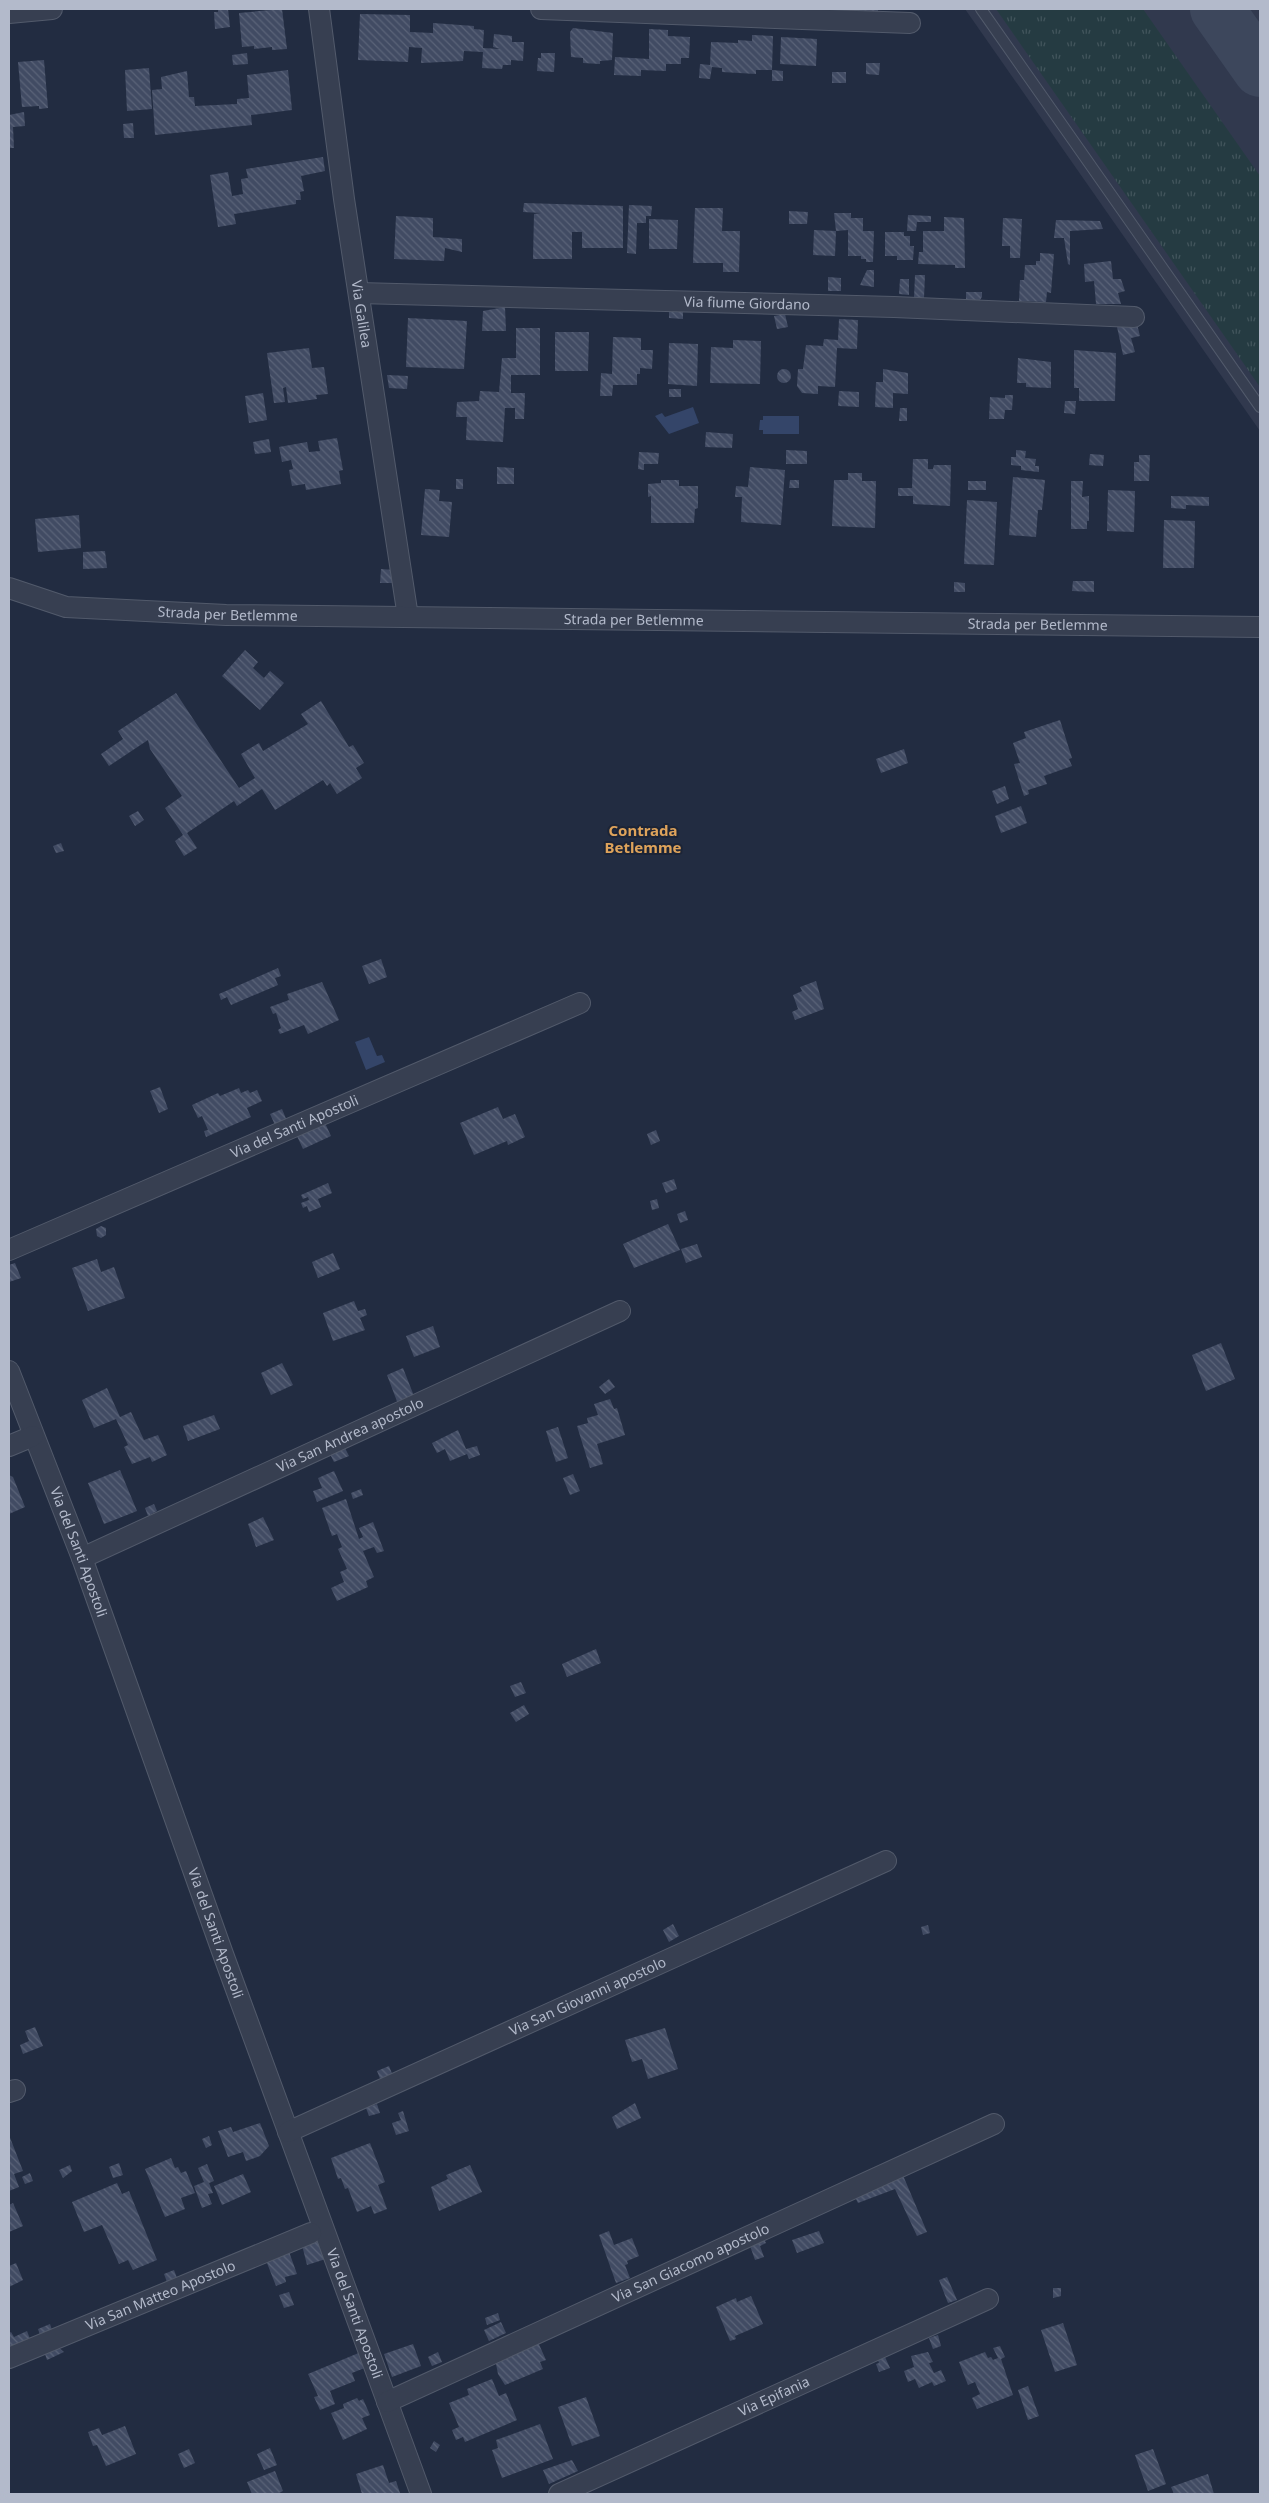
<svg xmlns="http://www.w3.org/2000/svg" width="1269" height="2503" viewBox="0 0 1269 2503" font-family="'Noto Sans',sans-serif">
<defs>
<pattern id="grass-tufts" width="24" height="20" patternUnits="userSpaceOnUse" patternTransform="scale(1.25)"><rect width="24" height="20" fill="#253b42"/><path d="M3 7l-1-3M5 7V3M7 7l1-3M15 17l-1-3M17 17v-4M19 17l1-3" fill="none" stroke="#42555c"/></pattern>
<pattern id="building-back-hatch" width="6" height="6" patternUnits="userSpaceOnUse" patternTransform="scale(1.25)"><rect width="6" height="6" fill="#414b63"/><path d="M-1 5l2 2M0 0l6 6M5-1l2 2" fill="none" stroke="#5a6378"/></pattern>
</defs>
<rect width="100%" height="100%" fill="#222c41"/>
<path fill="#31394e" d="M965 9H1260V431L1113 221Z"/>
<path fill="url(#grass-tufts)" d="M996 9H1143L1260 176V387Z"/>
<path fill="#344569" d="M693 407 699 423 669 434 655 416 662 413 665 417Z
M763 416H799V434H763V430H759L760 420H763Z
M369 1037 377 1056 382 1055 385 1062 366 1070 355 1042Z"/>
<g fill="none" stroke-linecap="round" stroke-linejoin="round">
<path stroke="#3d475c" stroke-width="54" d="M1217 9 1260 70"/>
</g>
<path fill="url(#building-back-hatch)" d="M218 9H228L230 27 215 29 214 12H218Z
M282 9 287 49 272 50V47L254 49V46L242 47 239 13Z
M849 9H878V13H848Z
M360 14 410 15V32L433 33V23L474 26V29L484 30 483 48 500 49 493 47 494 34 512 36V42H524L523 61 511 60V65H503L502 69 482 68 483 52 464 51 463 61 421 63 422 48 409 47 408 62 358 60Z
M573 28 613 33 612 60 600 61V64L583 63V58L571 57 570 32Z
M649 29 668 30V36L690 37 689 58H681V64H666V71L641 70V76L614 75 615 57 649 59Z
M752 35 773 36 772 70 783 71V81H772V70H756V74L722 72V68L712 67 710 79 699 78 700 64 710 65 711 42 738 43V40L752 41Z
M781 37 817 39 816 66 780 64Z
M247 53 248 64 233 65 232 55Z
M541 53H555L554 72 537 71 538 58H541Z
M44 60 48 108 39 109V106L22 107 18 62Z
M866 63H880L879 75 866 74Z
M149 68 152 109 127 111 125 70Z
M288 70 292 110 251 115 252 125 155 135 152 90 162 89 161 77 187 71 189 97H194L195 106 237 104V99L249 98 247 75Z
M832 72H846V83H832Z
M24 112 25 126 13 127 14 148H9V115Z
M133 123 134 138H124L123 124Z
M323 157 325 171 301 176 304 191 300 192 301 200H296V204L234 214 236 224 218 227 210 175 228 172 232 196 243 194 241 179 248 178 246 169Z
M524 203 623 206V248H582V232H572V259H533L534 214 541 213 523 212Z
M629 205 652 206 651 216H646V223H637L636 254 627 253Z
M695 208H723L722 231H740L739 272H723V263H693Z
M789 211 808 212 807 224H789Z
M834 213H851V218H863V231H874L873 262H866V259H861V256H848V230L836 231Z
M908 215 931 216V222H917L916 231H907Z
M396 216 433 218V237L462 239V252L445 248 444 261 394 259Z
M944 217 964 218 965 268H955V265L918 264 919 252H923V231H944Z
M1003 218 1022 219 1020 258H1010V246H1002Z
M649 219 678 220 677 249H649Z
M1056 220 1100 221 1103 229 1070 231V265L1068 264 1064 238H1054Z
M814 230 836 231 835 256 813 255Z
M885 232H904V236H910V246H914L913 260H897V256H885Z
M1040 253 1054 254 1051 293 1047 292 1046 302 1019 301 1020 280H1024L1025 265H1036V261H1040Z
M1111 261 1113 279H1121L1125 291 1118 293 1121 304H1096L1094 281 1085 282 1084 264Z
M867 270H874V287L860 285Z
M915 275H925L924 298H914Z
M828 277 841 278V291H828Z
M900 279H909V295L899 294Z
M966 292H982V297L980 300H966Z
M669 303 683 307V319L669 318Z
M505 307 506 331H482L483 311Z
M785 314 788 327 777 329 774 316Z
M408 318 467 321 464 369 406 367Z
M839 319 858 320 857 349 837 348 835 387 818 386V394L802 393 797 386 798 369H803L806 345 823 346 824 339 838 340Z
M1116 322 1137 324 1140 336 1131 338 1135 352 1123 355Z
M516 328H540V375H511V393H525L524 419H515V408H505L503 442 466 440 467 417H456L457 402 479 401 480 391 499 392 502 358H516Z
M555 332H589L588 371H555Z
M613 337 641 338V350H653L652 369 640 368V374H637V385H613L612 396H600L601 373 612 374Z
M733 340 761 341 760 384 710 383 711 347 733 348Z
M669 343 698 344 697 386 668 384Z
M309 348 312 368 324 367 328 394 316 395 317 399 288 403 286 387 283 388 285 402 274 403 267 353Z
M1074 350 1116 353 1115 401H1079V388H1074Z
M1018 358 1051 362V388L1026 387V383H1017Z
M777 376a7 7 0 1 1 14 0a7 7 0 1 1-14 0Z
M883 369 908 373V394L893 393V408L875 407 876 382H883Z
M387 375 408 376 407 389 389 388Z
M669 389H681V397H669Z
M839 391 859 392V407L838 406Z
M263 393 267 420 249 423 245 396Z
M1005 395H1013L1012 410H1005L1004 419H989L990 397 1005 398Z
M1065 401H1076L1075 414 1064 413Z
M900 408H907V421H899Z
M706 432 733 434 732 448 705 447Z
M337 438 343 470 339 471 341 484 306 490 305 484 292 486 289 470 293 469 291 460 282 462 279 447 307 442 309 452 320 451 318 441Z
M269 439 271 452 255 454 253 442Z
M786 450 807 451V464H786Z
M1016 450 1026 451 1025 458 1036 459 1035 466H1039V472L1021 470V466L1011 465V457H1016Z
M639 452 659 453 658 464H644V470L638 469Z
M1090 454 1104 455 1103 466 1089 465Z
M1139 455H1150L1149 481H1134V462H1139Z
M913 459H928V469H933L934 465H951L950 506 913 504V496H898V488H912Z
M497 467 514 468V484H497Z
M750 467 785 470 781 525 741 522 742 497H735L736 486 748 487Z
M848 473H862V481H876L875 528 832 526 834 480H848Z
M1013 477 1045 480 1042 510H1038L1036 537 1009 535Z
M456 479H463V489H456Z
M661 480H679V486H698V508L695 509 694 523H651V496L648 497V484L661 483Z
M790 480H799V488H789Z
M968 481H986V490H968Z
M1071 481H1083L1082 497 1089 496V521H1087V529H1071Z
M425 489 440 490 439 501 452 502 449 537 421 535Z
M1108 490 1135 491 1134 532 1107 531Z
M1171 496 1209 497V506L1186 505V509L1171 508Z
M967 500 997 502 994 565 964 564Z
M79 515 81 548 38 552 35 519Z
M1164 520 1195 521 1194 568H1163Z
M105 551 107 568 83 569V552Z
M381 569 394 570V583H380Z
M1073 581H1094V592L1072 591Z
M954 582 965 583V592H954Z
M245 650 258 662 253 668 264 678 270 671 284 683 260 710 222 676Z
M176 693 239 788 255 778 241 754 259 743 263 751 308 724 301 714 321 701 349 747 353 745 364 763 356 768 362 778 337 794 330 783 327 786 323 780 275 810 262 789 237 806 234 801 187 833 197 848 184 856 175 841 183 835 165 808 182 796 150 749 148 740 109 766 101 754 123 739 118 731Z
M1060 720 1072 758 1069 759 1072 766 1044 776 1047 784 1028 790 1029 794 1024 796 1014 764 1020 763 1013 743 1026 738 1024 732Z
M904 749 908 763 881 773 876 759Z
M1005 786 1009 799 997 804 992 791Z
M1021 806 1027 823 1001 833 995 816Z
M138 811 144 820 135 826 129 816Z
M61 843 64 851 56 853 53 846Z
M381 959 387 977 369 984 362 966Z
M278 968 281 976 275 978 278 985 231 1005 227 997 221 1000 219 994Z
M816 981 824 1009 795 1020 792 1012 798 1009 793 995 802 991 800 987Z
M322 982 339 1020 308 1034 304 1025 280 1034 278 1030 281 1028 276 1013 273 1014 270 1007 289 1000 287 994Z
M160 1087 168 1109 159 1113 150 1091Z
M239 1088 241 1093 248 1090 250 1093 257 1090 262 1101 247 1108 251 1117 206 1137 204 1131 208 1130 202 1116 198 1118 192 1105 218 1093 220 1096Z
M498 1107 503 1119 515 1114 525 1137 508 1145 507 1141 474 1155 460 1123Z
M282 1109 287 1121 275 1125 270 1114Z
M324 1121 331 1136 303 1149 296 1134Z
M656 1130 660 1141 651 1145 647 1134Z
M674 1179 677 1189 666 1193 662 1183Z
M328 1183 332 1193 318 1199 321 1207 309 1212 307 1206 303 1208 301 1203 309 1200 308 1197 303 1199 301 1195Z
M657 1199 659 1208 652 1210 650 1201Z
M685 1211 688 1220 680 1223 677 1214Z
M668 1224 680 1250 634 1268 623 1244Z
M101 1226 106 1228V1235L101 1238 97 1236 96 1229Z
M697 1244 702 1257 686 1263 681 1249Z
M333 1253 340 1269 318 1278 312 1262Z
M97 1259 101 1272 114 1267 125 1298 88 1311 72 1268Z
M15 1263 21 1278 9 1282V1265Z
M354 1301 358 1311 365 1309 367 1315 360 1318 365 1330 333 1341 323 1313Z
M433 1326 440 1347 414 1357 406 1336Z
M1221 1343 1235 1379 1206 1391 1192 1355Z
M282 1363 293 1385 271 1395 261 1373Z
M403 1368 414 1396 398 1404 387 1375Z
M609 1379 615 1387 605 1394 599 1387Z
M107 1388 120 1417 131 1412 144 1440 158 1435 167 1455 152 1462 150 1457 132 1464 124 1447 128 1445 116 1419 94 1428 82 1400Z
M610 1399 614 1409 617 1408 625 1435 597 1444 603 1464 590 1468 577 1426 588 1423 587 1418 598 1415 594 1404Z
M214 1415 220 1429 188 1441 183 1426Z
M558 1427 568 1458 556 1462 546 1431Z
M458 1430 466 1449 477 1446 480 1455 469 1459 467 1454 450 1461 445 1449 437 1453 432 1443Z
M344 1446 349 1456 334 1462 329 1452Z
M120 1470 137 1511 104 1524 88 1483Z
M334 1471 343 1491 317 1502 313 1491 322 1488 318 1478Z
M573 1474 580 1491 570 1495 563 1478Z
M9 1475 13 1477 25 1507 9 1514Z
M361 1489 363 1495 353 1499 351 1493Z
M346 1499 359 1539 363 1537 359 1528 373 1522 384 1551 377 1553 374 1547 363 1551 374 1577 366 1581 368 1587 337 1601 331 1588 344 1582 340 1572 347 1569 338 1549 342 1547 337 1534 332 1536 322 1508Z
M154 1504 157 1511 148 1516 145 1508Z
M263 1517 274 1540 256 1547 248 1524Z
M596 1649 601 1663 567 1677 562 1664Z
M521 1682 526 1693 515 1697 510 1686Z
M524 1705 529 1714 516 1722 510 1713Z
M673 1924 679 1936 669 1942 663 1930Z
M928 1925 930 1933 923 1935 921 1927Z
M35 2027 43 2046 23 2054 20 2045 29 2041 25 2031Z
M665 2028 678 2069 648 2079 642 2059 632 2062 625 2040Z
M389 2066 395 2081 383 2086 377 2071Z
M635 2103 641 2118 617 2129 612 2117Z
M377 2104 380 2113 369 2116 366 2108Z
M403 2111 409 2131 396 2135 392 2123 401 2120 398 2113Z
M260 2123 269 2146 260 2156 246 2161 243 2152 228 2157 218 2131 231 2127 233 2132Z
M9 2135 23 2171 14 2174 19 2187 9 2191Z
M209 2136 212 2145 206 2148 202 2139Z
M370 2143 385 2182 378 2185 387 2209 374 2214 371 2206 357 2212 348 2188 345 2189 341 2178 338 2179 331 2158Z
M171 2158 175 2168 178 2167 181 2173 186 2171 195 2193 181 2198 185 2209 165 2217 145 2169Z
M119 2163 123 2175 113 2178 109 2167Z
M207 2164 214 2181 209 2183 213 2193 208 2194 212 2204 202 2208 194 2186 204 2182 198 2168Z
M70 2165 72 2171 63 2178 59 2170Z
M470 2165 482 2192 439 2211 431 2187 448 2179 446 2175Z
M30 2173 33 2181 25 2184 22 2177Z
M902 2173 927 2232 917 2236 895 2189 858 2203 853 2193Z
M243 2174 251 2192 222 2205 214 2186Z
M117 2183 122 2194 129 2191 157 2260 133 2270 128 2260 119 2264 102 2225 84 2232 72 2202Z
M13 2203 23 2226 9 2232V2205Z
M609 2231 614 2245 632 2238 639 2256 627 2261 628 2264 625 2265 630 2278 616 2283 599 2235Z
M819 2231 824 2243 797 2253 792 2240Z
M320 2234 329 2258 307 2265 302 2245Z
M763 2237 766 2243 760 2246 764 2257 755 2260 749 2243Z
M288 2249 297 2274 285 2277 286 2282 276 2286 265 2258Z
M16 2263 23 2280 9 2287V2266Z
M174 2270 177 2278 167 2282 164 2274Z
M947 2277 957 2300 948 2303 939 2280Z
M1053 2288H1061V2296L1053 2298Z
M289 2292 294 2305 284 2308 279 2295Z
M751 2296 763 2324 735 2336 736 2339 730 2341 716 2307 736 2298 737 2302Z
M498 2313 500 2320 487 2325 485 2318Z
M501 2322 506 2333 489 2341 484 2330Z
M1063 2323 1077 2365 1055 2372 1041 2330Z
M50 2324 52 2330 40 2335 38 2329Z
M27 2331 30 2339 9 2348V2333L11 2332 14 2337Z
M938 2335 941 2346 933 2349 929 2338Z
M537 2340 546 2360 540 2362 543 2369 505 2385 498 2374 495 2359Z
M413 2344 421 2366 392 2377 384 2354Z
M57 2346 64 2352 47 2360 44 2351Z
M1000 2346 1005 2357 1001 2359 1013 2395 977 2409 972 2398 980 2394 975 2382 968 2385 959 2362 985 2352 988 2358 991 2357 993 2360 998 2358 993 2348Z
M361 2352 367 2367 352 2373 355 2381 330 2391 335 2404 320 2410 314 2397 318 2396 308 2374Z
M438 2352 442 2362 432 2366 428 2357Z
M928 2352 933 2362 929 2363 934 2373 941 2370 946 2381 934 2386 932 2382 919 2388 915 2379 908 2382 904 2371 914 2367 911 2356Z
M885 2357 890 2368 879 2372 876 2364 879 2363 878 2360Z
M492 2379 499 2396 506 2393 517 2420 465 2442 463 2437 456 2440 452 2430 459 2427 449 2403 469 2395 467 2389Z
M1028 2386 1039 2416 1028 2420 1018 2390Z
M586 2397 600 2436 572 2446 558 2407Z
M357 2398 359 2401 363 2399 370 2415 362 2418 367 2429 343 2440 331 2413 344 2408 343 2404Z
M540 2424 553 2459 502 2478 492 2450 498 2448 496 2440Z
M125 2426 136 2454 106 2466 97 2445 93 2446 88 2432 99 2428 102 2435Z
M434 2441 440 2445 436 2452 430 2448Z
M270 2448 277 2465 264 2470 257 2454Z
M189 2449 195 2463 184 2468 178 2454Z
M1153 2449 1166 2484 1148 2491 1135 2455Z
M572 2460 578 2471 549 2484 543 2470Z
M383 2465 389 2483 396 2481 400 2493 362 2494 356 2474Z
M275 2471 283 2491 277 2494H252L247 2482Z
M1208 2474 1214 2494H1174L1171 2487Z"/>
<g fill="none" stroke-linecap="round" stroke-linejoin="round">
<g stroke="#525a6b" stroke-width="12">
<path id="service" d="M981 9 1260 407"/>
</g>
<g stroke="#525a6b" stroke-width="22">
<g id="minor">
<path id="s1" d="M319 9 344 199 408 617"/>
<path d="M541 9 910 23"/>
<path d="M9 13 52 9"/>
<path id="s2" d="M359 293 894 307 1134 317"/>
<path id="s3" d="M9 588 66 607 226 615 1260 627"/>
<path id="s4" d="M9 1250 580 1003"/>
<path id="s5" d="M9 1371 82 1558 223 1954 421 2494"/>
<path d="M9 1446 33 1436"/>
<path id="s6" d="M82 1558 620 1311"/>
<path d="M9 2092 15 2090"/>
<path id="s7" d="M288 2132 886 1861"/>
<path id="s8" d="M9 2358 311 2233"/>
<path id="s9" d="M387 2402 994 2124"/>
<path id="s10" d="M559 2494 988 2299"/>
</g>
</g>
<use href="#service" stroke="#373f51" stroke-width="10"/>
<use href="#minor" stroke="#373f51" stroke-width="20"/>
</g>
<g text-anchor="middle" stroke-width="4" stroke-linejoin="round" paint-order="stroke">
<g font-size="14" fill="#b3bacb" stroke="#1c2436">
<text dy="5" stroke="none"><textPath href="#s2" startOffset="388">Via fiume Giordano</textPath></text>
<text dy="5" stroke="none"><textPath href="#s1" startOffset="308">Via Galilea</textPath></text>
<text dy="5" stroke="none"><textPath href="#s3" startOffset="222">Strada per Betlemme</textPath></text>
<text dy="5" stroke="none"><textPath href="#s3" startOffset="628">Strada per Betlemme</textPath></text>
<text dy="5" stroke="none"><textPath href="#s3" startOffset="1032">Strada per Betlemme</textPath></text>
<text dy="5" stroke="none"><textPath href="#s4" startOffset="311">Via del Santi Apostoli</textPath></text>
<text dy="5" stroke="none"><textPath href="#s6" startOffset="295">Via San Andrea apostolo</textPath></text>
<text dy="5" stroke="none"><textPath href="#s5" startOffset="194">Via del Santi Apostoli</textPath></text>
<text dy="5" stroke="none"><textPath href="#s5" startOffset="599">Via del Santi Apostoli</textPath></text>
<text dy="5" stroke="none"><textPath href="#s7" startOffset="329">Via San Giovanni apostolo</textPath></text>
<text dy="5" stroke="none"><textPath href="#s9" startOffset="334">Via San Giacomo apostolo</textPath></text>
<text dy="5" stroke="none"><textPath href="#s8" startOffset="164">Via San Matteo Apostolo</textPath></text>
<text dy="5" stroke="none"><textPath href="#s5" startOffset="1004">Via del Santi Apostoli</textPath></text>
<text dy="5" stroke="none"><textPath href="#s10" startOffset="236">Via Epifania</textPath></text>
</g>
<g font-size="15" font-weight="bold" fill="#dea35b" stroke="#1c2436">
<text x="643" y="836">Contrada<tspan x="643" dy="17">Betlemme</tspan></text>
</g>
</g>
<rect width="1269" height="2503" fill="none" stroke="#b3bacb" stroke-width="20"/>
</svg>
